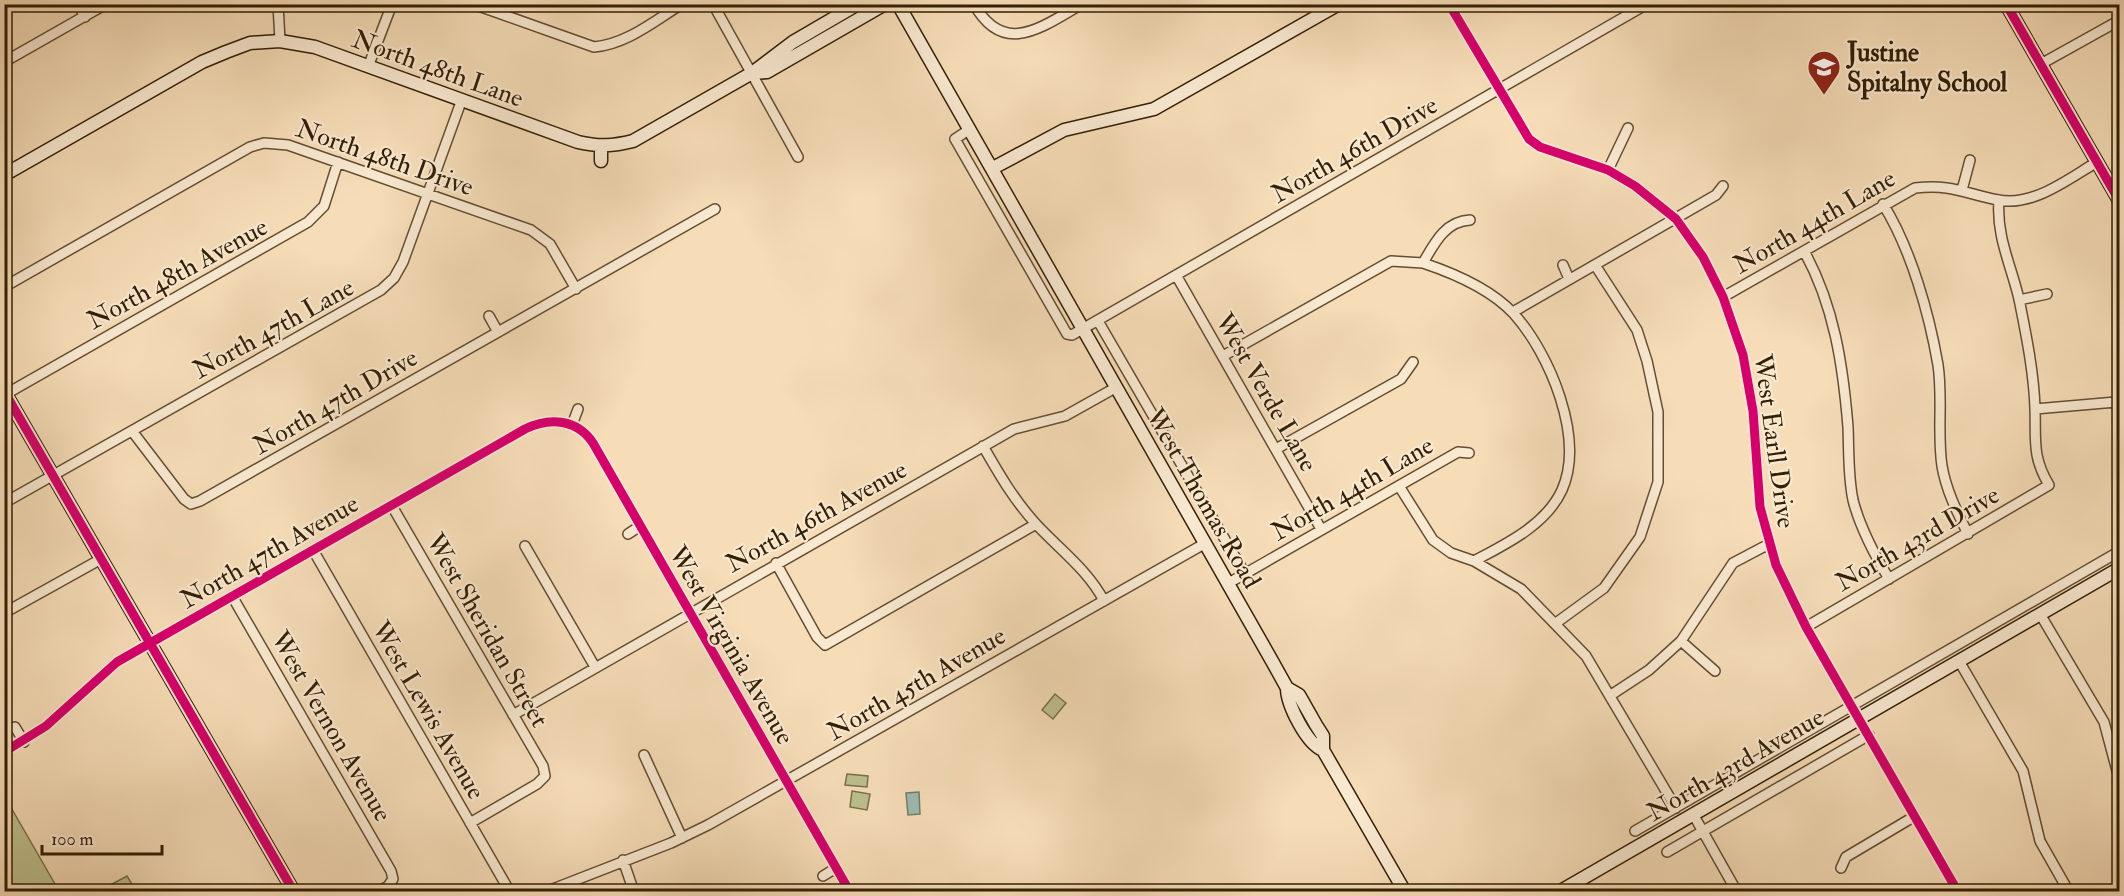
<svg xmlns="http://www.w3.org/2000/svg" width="2124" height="896" viewBox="0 0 2124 896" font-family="'IM FELL Double Pica',serif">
<rect width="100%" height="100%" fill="#f6ddb8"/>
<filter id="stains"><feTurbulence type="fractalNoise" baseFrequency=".00333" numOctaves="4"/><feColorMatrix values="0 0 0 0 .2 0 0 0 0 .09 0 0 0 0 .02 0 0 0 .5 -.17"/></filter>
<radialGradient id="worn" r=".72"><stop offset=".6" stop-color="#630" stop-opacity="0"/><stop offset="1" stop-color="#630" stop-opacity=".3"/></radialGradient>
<path fill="#bec08e" stroke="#78704a" stroke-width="1.5" d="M1055 694 1066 703 1053 719 1042 710Z
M847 774 868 776 867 787 845 785Z
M852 791 870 794 867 810 850 807Z
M9 804 59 891H5V807Z
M127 876 136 891H99Z"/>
<path fill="#9dbbb3" stroke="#737d6d" stroke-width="1.5" d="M919 792 920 814 908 815 906 793Z"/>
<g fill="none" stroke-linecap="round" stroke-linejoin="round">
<g stroke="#644e32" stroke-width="12">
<path id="street" d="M78 4 85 17
M278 4 280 41
M473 4 594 47C627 44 654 21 682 4
M713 4 798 157
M974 4C1004 58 1043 26 1082 4
M1449 4 1529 139 1540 147 1608 170 1635 186 1676 219 1703 257 1723 297 1743 355 1753 411 1760 507 1776 565 1806 627 1958 892
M4 62 106 4
M2041 64 2120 20
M368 67 392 4
M970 129 955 139 1067 334 1072 335 1647 4
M1608 170 1628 128
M1962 190 1970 160
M1883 204C1911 249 1929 313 1938 365 1943 398 1937 433 1942 466 1946 490 1957 512 1968 534
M1804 251C1834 305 1843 365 1848 427 1849 451 1848 477 1853 500 1860 528 1874 554 1889 579
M1423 263C1453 273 1492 290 1514 314 1550 354 1585 438 1562 490 1546 525 1506 544 1474 561
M1563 265 1569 279
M1176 275 1321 529
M4 287 250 147 264 143 288 145 531 230 550 244 576 289
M1723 297 1915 188C1952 184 1963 193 1998 200 2033 207 2068 179 2097 162
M2019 300 2047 294
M1513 312 1716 195 1723 186
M489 316 498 332
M1098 321 1245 574
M1223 356 1391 261 1423 263C1434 244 1445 221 1470 220
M6 394 308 222 324 206 338 162
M2035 409 2116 402 2120 408
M572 425 578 409
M132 431 184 499 191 504 200 501 715 209
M983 446C999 474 1014 500 1036 524 1059 549 1088 570 1104 601
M1276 449 1401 379 1413 362
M1399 486 1433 540 1451 553 1474 561 1521 589 1586 656 1676 808
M4 503 381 290 394 278 403 262 461 102
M392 506 543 766 545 776 537 784 470 823
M628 534 640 526
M525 546 595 667
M313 550 510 892
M776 563 817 637 825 645 1036 524
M1227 584 1458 452 1469 453
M232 596 391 871 393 879 388 886 378 892
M4 613 101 559
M2040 614 2104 722 2120 782
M1556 623 1604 588 1640 537 1658 482V412L1647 361 1637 330 1595 265
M1806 627 2049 485C2032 457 2036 440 2035 409 2034 373 2026 334 2019 299 2011 265 1996 236 1999 200
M1681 641 1715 671
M1959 661 2023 771 2040 841 2069 892
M1611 695 1649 670 1681 641 1733 563 1769 544
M513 715 1014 429 1065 416 1115 388
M15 727 24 742
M4 752 46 726 117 662 525 429C550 417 577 419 593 443L850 892
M644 755 682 838
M1693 814 1737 892
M1635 831 2120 551
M1667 852 1869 735
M623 860 634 892
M1841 868 1846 857 1915 816
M823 876 836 868
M545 892 671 843 708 825 1204 544"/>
</g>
<g stroke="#331f05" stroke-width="15">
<path id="secondary" d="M898 4 1272 661 1287 688 1299 695 1316 725 1323 736V750L1405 892
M2006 4 2120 202
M753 73 767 72 885 4
M601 161V147
M993 168 1064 130 1154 109 1339 4
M4 175 202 62 226 52 250 43 280 41 315 47 578 142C599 147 613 146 633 141L752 73 793 42 858 4
M4 391 294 892
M1287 688C1287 705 1307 744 1323 750
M1559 892 2120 568"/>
</g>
<use href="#street" stroke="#f9e9d1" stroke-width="9"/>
<use href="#secondary" stroke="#f9e9d1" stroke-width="12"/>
<g stroke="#f9e9d1" stroke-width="13">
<path id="cycleway" d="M1449 4 1529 139 1540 147 1608 170 1635 186 1676 219 1703 257 1723 297 1743 355 1753 411 1760 507 1776 565 1806 627 1958 892
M2006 4 2120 202
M4 391 294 892
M4 752 46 726 117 662 525 429C550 417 577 419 593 443L850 892"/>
</g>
<use href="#cycleway" stroke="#d6006c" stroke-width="9"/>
</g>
<defs>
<g id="school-pin" transform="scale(1.725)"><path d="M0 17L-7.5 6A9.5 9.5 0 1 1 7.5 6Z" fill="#8f2418" stroke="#f9e9d1"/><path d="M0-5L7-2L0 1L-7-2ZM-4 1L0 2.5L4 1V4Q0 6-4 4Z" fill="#fff"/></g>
</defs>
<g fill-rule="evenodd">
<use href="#school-pin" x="1824" y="67"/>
</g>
<g text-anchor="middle" stroke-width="4.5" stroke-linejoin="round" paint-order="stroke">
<g font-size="26" font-weight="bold" fill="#331f05" stroke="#f9e9d1" text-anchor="start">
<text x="1847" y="61">Justine<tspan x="1847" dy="30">Spitalny School</tspan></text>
</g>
<g font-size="26" fill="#331f05" stroke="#f9e9d1">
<text transform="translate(438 68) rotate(20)" y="9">North 48th Lane</text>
<text transform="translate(1354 149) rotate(-30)" y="9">North 46th Drive</text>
<text transform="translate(385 157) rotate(19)" y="9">North 48th Drive</text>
<text transform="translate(1814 221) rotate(-30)" y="9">North 44th Lane</text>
<text transform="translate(177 273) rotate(-29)" y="9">North 48th Avenue</text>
<text transform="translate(273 328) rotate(-29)" y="9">North 47th Lane</text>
<text transform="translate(1267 392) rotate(60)" y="9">West Verde Lane</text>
<text transform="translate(335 401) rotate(-30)" y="9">North 47th Drive</text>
<text transform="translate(1775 441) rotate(82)" y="9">West Earll Drive</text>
<text transform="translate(1352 488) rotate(-30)" y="9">North 44th Lane</text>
<text transform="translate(1204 498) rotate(60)" y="9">West Thomas Road</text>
<text transform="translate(816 516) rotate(-29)" y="9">North 46th Avenue</text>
<text transform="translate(1917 538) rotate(-30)" y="9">North 43rd Drive</text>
<text transform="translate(269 551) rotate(-30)" y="9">North 47th Avenue</text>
<text transform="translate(488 630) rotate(60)" y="9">West Sheridan Street</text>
<text transform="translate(732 645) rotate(60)" y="9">West Virginia Avenue</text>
<text transform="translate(916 683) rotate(-30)" y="9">North 45th Avenue</text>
<text transform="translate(429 710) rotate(60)" y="9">West Lewis Avenue</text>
<text transform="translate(332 726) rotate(60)" y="9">West Vernon Avenue</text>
<text transform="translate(1735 764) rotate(-30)" y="9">North 43rd Avenue</text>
</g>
</g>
<rect width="2124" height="896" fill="none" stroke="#f6ddb8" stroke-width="24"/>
<rect x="6" y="6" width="2112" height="884" fill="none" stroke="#331f05" stroke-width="3"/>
<rect x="12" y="12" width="2100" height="872" fill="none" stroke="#331f05" stroke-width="1.5"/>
<path d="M42 845v9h120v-9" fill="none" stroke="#331f05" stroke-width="3"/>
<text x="51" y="845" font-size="18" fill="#331f05" stroke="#f9e9d1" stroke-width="4.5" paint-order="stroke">100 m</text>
<rect width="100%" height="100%" filter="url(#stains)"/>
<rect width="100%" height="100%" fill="url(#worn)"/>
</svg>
